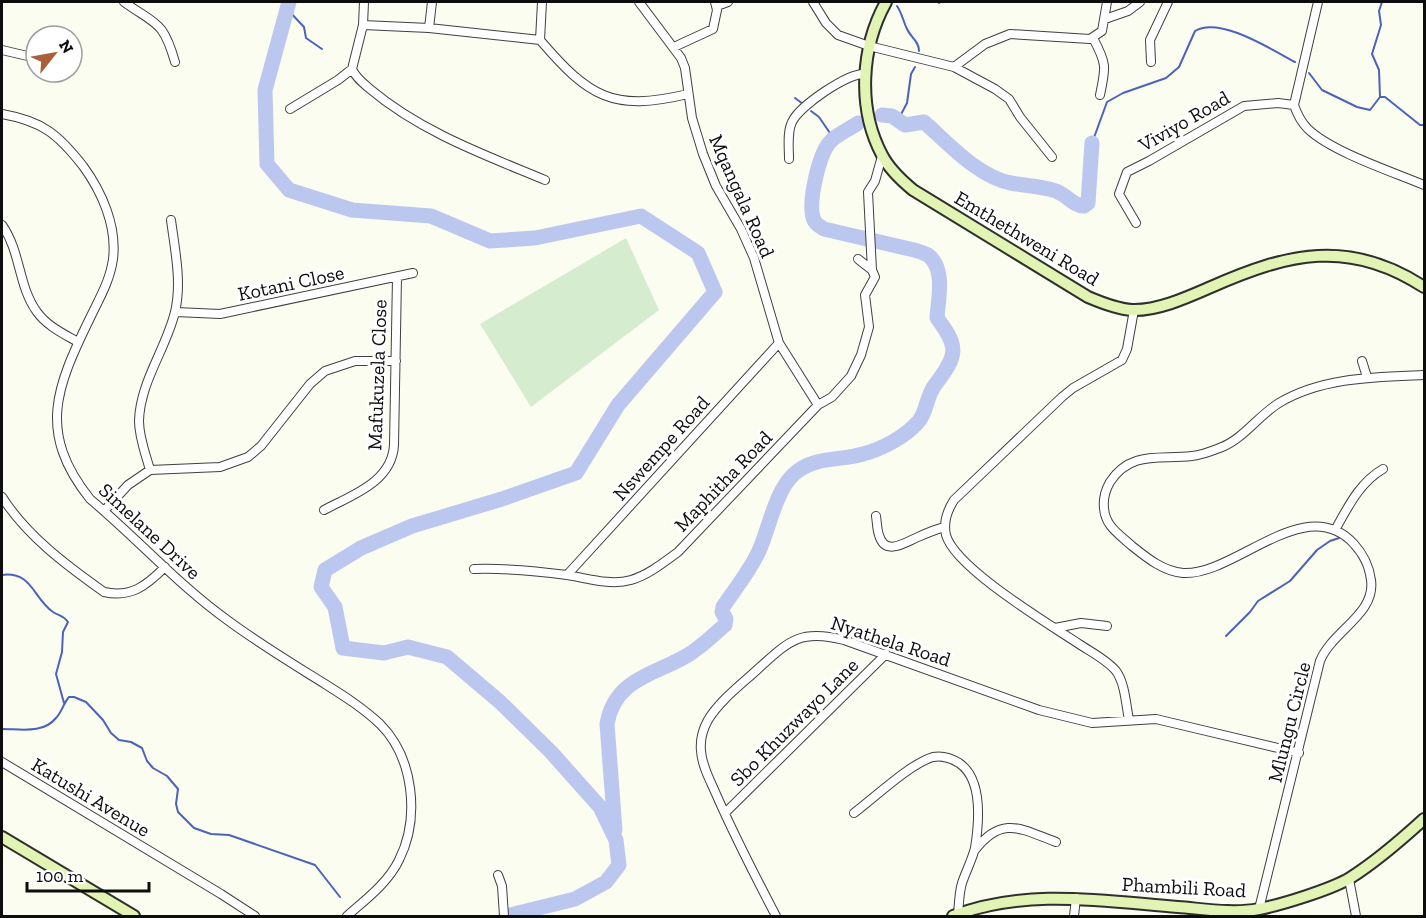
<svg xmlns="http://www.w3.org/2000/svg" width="1426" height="918" viewBox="0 0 1426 918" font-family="'Zilla Slab',serif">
<rect width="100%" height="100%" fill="#fafdf0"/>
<path fill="#d6ecce" d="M626 238 659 310 531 407 480 324Z"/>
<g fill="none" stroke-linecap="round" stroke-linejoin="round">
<path stroke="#4b63bb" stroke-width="2" d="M939 3 940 2
M897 6C902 13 903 21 907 29 911 38 919 41 919 51
M287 9 304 27 306 38 322 49
M1309 73 1322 90 1357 107 1370 110 1380 97H1385L1420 125H1424
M1380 97 1379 70 1372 54 1381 25 1379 11 1382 2
M795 98 803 104
M811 111 819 117 834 139
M898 120 907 103 911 74 915 67
M1092 143 1107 102 1123 93 1166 78 1179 67 1195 31C1220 16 1272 50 1295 62
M2 575C32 571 33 598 53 612 59 616 63 615 68 622L63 632 62 652 56 674 64 703
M1226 636 1250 612 1258 601 1290 581 1317 550 1330 541 1339 538
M2 729C21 729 43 734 56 718 62 712 63 704 69 697H74L86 702 103 720 111 733 119 740 131 742 142 748 147 761 153 768 167 776 178 789 176 804 178 812 194 828 211 834 229 835 315 865 340 897"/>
<path stroke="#bbc7ee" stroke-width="15" d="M289 2 265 90 267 164 289 190 352 210 431 216 490 241 535 238 641 216 698 253 715 292 618 405 576 473 502 499 412 526 361 548 325 570 321 587 335 607 343 648 384 653 408 647 447 657 500 702 551 752 600 807 616 840 619 865 606 882 575 899 506 916
M882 115 892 116 905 125 924 122C948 143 978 177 1011 183 1026 186 1041 186 1056 191 1067 195 1073 206 1084 206L1088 203 1092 143
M615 830 607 724C615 678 655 675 688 655 701 647 713 635 725 625L726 619 722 612 723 607C735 589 749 572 758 553 769 530 775 491 794 474 814 456 839 461 863 454 882 449 905 437 918 422 927 413 926 396 935 385 958 355 959 347 937 318 938 299 946 269 928 255 924 253 918 251 914 250L824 229C820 226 816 225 814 220 807 204 819 154 830 142 837 134 850 129 858 123"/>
<g stroke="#404040" stroke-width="10">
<path id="street" d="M124 2C156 25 163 20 175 62
M364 2 363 25 352 69C356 78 363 83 370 89 421 132 485 155 545 180
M542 2 540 40C589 97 612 112 688 94
M639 2 681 58 685 68 692 118 703 154 716 186 741 229 754 258 779 343 818 405
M813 2 826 23 838 35 869 46 954 67 995 89 1009 99 1020 117 1052 157
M1318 2 1294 105C1297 114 1301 122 1308 129 1332 152 1393 172 1424 185
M717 6 728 2
M1105 19 1128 11 1140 2
M363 25 429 28 540 40
M429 28 432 2
M1093 38C1107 64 1106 67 1100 95
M674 47 713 29 717 10 715 2
M2 50 36 58
M1151 62 1150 40 1168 2
M954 67 985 44 1010 34 1090 39 1102 31 1107 2
M290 109 338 80 352 69
M2 114C42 121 58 134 83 166 102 192 117 226 113 259 110 281 99 299 90 318 56 388 37 432 90 499 138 539 179 586 230 622 260 644 293 664 325 684 344 696 363 708 380 724 414 758 420 818 399 860 388 883 365 900 347 916
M789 159C789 148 787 132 792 122 799 106 849 72 865 74
M1136 223 1119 194 1127 172 1149 161 1244 106 1278 103 1294 105
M2 225C21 252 18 286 37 312 47 326 64 334 78 342
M872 270 868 192 875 181 882 156
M176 312 220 314 413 273
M1362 361 1367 377
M150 470C146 455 139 438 139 421 140 382 166 349 175 312 182 283 175 250 171 220
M2 497C27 536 66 565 104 592 131 598 146 586 165 567
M324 510C352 495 392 482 394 445L397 277
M104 511 128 485 150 470 220 467 248 457 261 446 310 384 325 371 355 361H396
M876 516C877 522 877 530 879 535 885 557 906 542 918 537 927 533 936 529 945 527
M1335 530C1348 507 1360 482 1383 469
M474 569C505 568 536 571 567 575 587 578 610 586 631 580 648 575 663 563 678 552L818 405 832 397 851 376 861 355 869 327 865 295 875 277 872 270 858 259
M567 575 779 343
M1055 628 1081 623 1107 626
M1129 720C1126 705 1125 683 1116 671 1107 660 1091 652 1079 644 1049 624 955 568 946 535 943 522 947 511 954 500L1062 397 1073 388 1122 360 1127 349 1134 310
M2 762 221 894 255 916
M725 813 886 654
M854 813C874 798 911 763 933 757 943 755 951 758 959 763 983 779 979 823 975 848 972 860 966 871 962 883 959 893 959 904 958 915
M975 850C1002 815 1021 829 1056 842
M498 875 502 886 504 916
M1349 879 1356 916
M1259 909 1320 661C1332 631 1376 614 1371 580 1369 565 1364 555 1354 544 1305 491 1235 576 1183 573 1163 571 1147 558 1132 546 1119 534 1105 526 1104 508 1103 499 1106 489 1110 482 1131 450 1160 460 1192 456 1203 455 1212 451 1222 447 1244 438 1259 415 1279 403 1322 377 1377 377 1424 375
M776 916C755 876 734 835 716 794 710 780 702 766 701 751 700 741 703 729 708 720 720 700 742 684 759 668 790 640 801 629 844 640L1039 710 1092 723 1156 719 1299 753
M1074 916 1076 898"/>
</g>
<g stroke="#2f2f2f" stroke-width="14">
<path id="secondary" d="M886 2C861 47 857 108 882 155 889 169 901 180 913 190L1088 297C1102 303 1117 309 1132 310 1158 311 1188 297 1211 287 1288 253 1349 238 1424 287
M2 837 134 916
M953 916C1026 888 1102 901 1178 907 1204 909 1233 914 1259 909 1281 905 1332 889 1350 878 1377 861 1401 840 1424 819"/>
</g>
<use href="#street" stroke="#fff" stroke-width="8"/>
<use href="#secondary" stroke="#e2f4b3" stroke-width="10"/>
</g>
<g text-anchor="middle" stroke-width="6" stroke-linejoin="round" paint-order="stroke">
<g font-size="20" fill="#0d0d0d" stroke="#fff">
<text transform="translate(1184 121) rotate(-30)" y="7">Viviyo Road</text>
<text transform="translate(742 196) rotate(66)" y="7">Mqangala Road</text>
<text transform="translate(1027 238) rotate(31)" y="7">Emthethweni Road</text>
<text transform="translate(291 283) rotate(-12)" y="7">Kotani Close</text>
<text transform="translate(377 375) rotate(-88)" y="7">Mafukuzela Close</text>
<text transform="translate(661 448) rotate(-48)" y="7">Nswempe Road</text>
<text transform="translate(723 481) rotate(-46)" y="7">Maphitha Road</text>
<text transform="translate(150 531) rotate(43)" y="7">Simelane Drive</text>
<text transform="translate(891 641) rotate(18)" y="7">Nyathela Road</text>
<text transform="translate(794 722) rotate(-45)" y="7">Sbo Khuzwayo Lane</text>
<text transform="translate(1289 722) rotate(-76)" y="7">Mlungu Circle</text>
<text transform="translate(91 797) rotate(31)" y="7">Katushi Avenue</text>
<text transform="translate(1184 887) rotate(3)" y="7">Phambili Road</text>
</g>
</g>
<rect width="1426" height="918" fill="none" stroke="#0d0d0d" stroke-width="6"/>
<g transform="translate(54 54) rotate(59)"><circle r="28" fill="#ffffff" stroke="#9e9e9e" stroke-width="1.5"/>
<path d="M0-4.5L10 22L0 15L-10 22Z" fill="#ab5f37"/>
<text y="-9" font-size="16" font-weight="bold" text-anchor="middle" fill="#0d0d0d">N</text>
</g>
<path d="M27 882v9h122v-9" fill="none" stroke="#0d0d0d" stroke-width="3"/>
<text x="36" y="882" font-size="18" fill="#0d0d0d" stroke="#ffffff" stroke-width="4.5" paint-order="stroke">100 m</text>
</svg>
